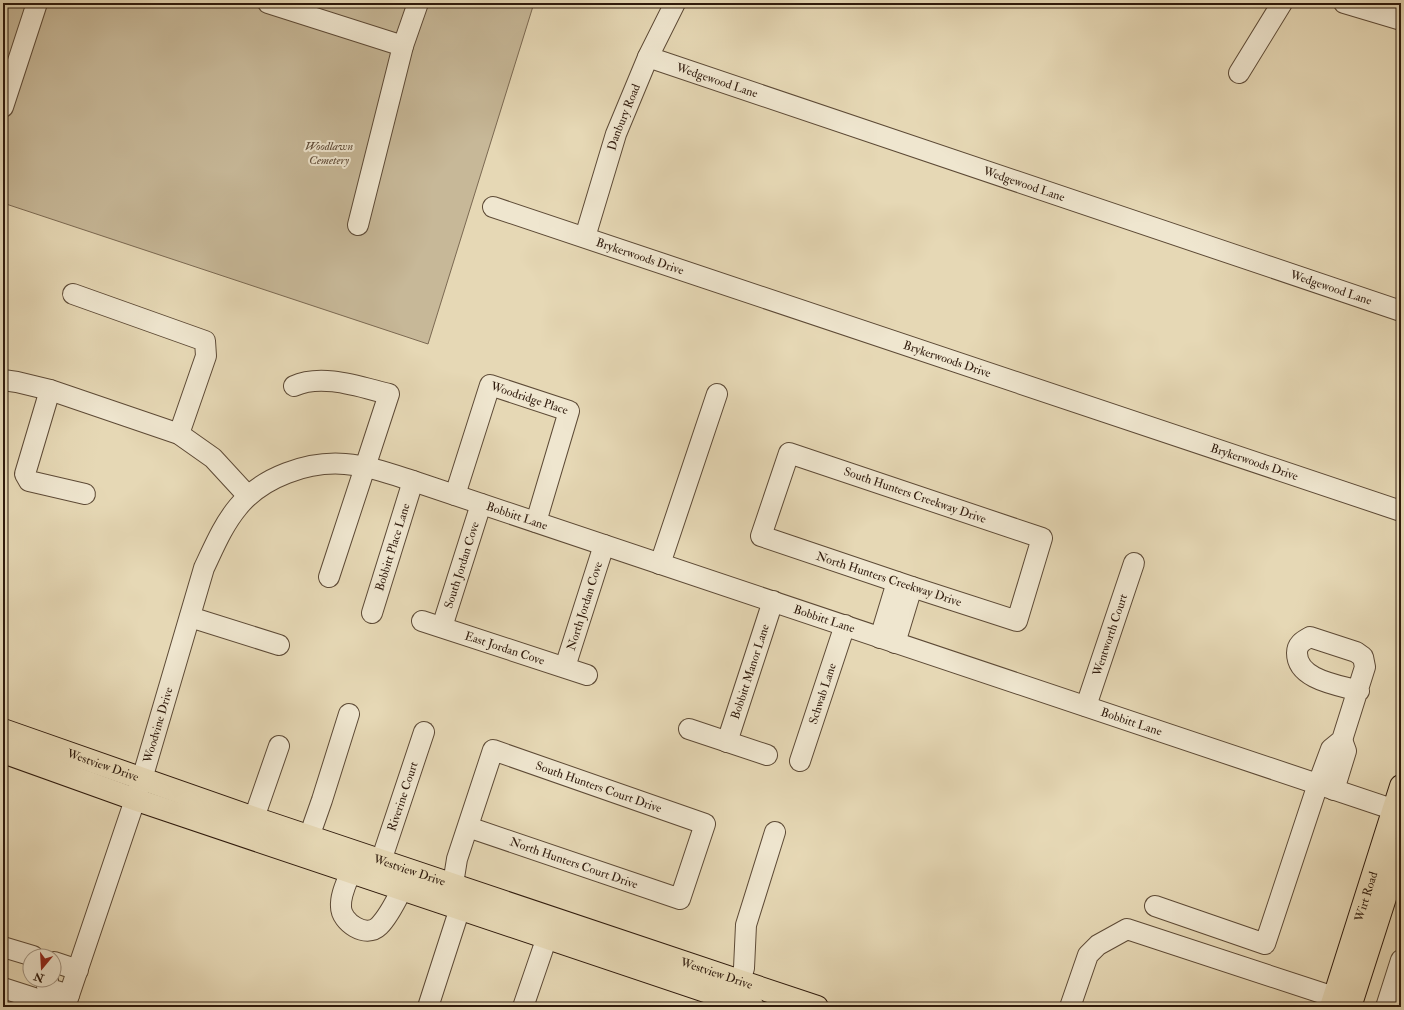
<svg xmlns="http://www.w3.org/2000/svg" width="1404" height="1010" viewBox="0 0 1404 1010" font-family="'IM FELL Double Pica',serif">
<rect width="100%" height="100%" fill="#e6d8b5"/>
<filter id="stains"><feTurbulence type="fractalNoise" baseFrequency=".005" numOctaves="4"/><feColorMatrix values="0 0 0 0 .2 0 0 0 0 .09 0 0 0 0 .02 0 0 0 .5 -.17"/></filter>
<radialGradient id="worn" r=".72"><stop offset=".6" stop-color="#630" stop-opacity="0"/><stop offset="1" stop-color="#630" stop-opacity=".3"/></radialGradient>
<path fill="#c7b898" stroke="#7b6952" d="M3 3H534L428 344 3 203Z"/>
<g fill="none" stroke-linecap="round" stroke-linejoin="round">
<g stroke="#5d4a36" stroke-width="22">
<g id="minor">
<path d="M268 3 403 46"/>
<path d="M1344 3 1401 20"/>
<path id="s1" d="M648 57 1401 311"/>
<path d="M1239 73 1282 3"/>
<path d="M3 107 37 3"/>
<path id="s2" d="M493 207 1401 511"/>
<path d="M358 225 403 46 418 3"/>
<path id="s3" d="M585 237 616 134 648 57 675 3"/>
<path d="M73 294 205 341 206 356 179 434"/>
<path d="M3 380 17 382 50 390 179 434 213 458 248 496"/>
<path d="M294 386C322 373 360 387 389 394L329 577"/>
<path d="M50 390 25 474 29 481 85 494"/>
<path d="M789 453 1042 538 1017 621 912 587 761 536Z"/>
<path id="s4" d="M455 495 490 385 569 411 536 522"/>
<path d="M660 564 717 394"/>
<path id="s5" d="M372 613 413 481"/>
<path d="M190 617 279 645"/>
<path id="s6" d="M422 621 587 675"/>
<path id="s7" d="M442 627 481 504"/>
<path d="M880 638 897 582"/>
<path d="M895 643 912 587"/>
<path id="s8" d="M565 667 604 545"/>
<path id="s9" d="M1086 706 1134 563"/>
<path d="M689 729 767 755"/>
<path id="s10" d="M727 742 773 601"/>
<path id="s11" d="M800 761 845 625"/>
<path d="M1334 790 1346 751 1342 740"/>
<path d="M254 818 279 746"/>
<path d="M309 837 322 800 349 714"/>
<path id="s12" d="M381 861 424 732"/>
<path d="M351 871C347 882 340 895 341 907 341 922 366 939 379 926 389 916 396 901 402 889"/>
<path id="s13" d="M453 884 457 859 493 750 705 824 680 899 468 827"/>
<path d="M1155 906 1265 944 1318 784 1331 749 1342 740 1365 667 1363 657 1356 652 1310 637C1303 641 1297 644 1297 653 1297 680 1339 685 1359 691"/>
<path d="M3 947 33 956"/>
<path d="M54 962 78 970"/>
<path d="M48 980 47 986 50 989 69 995"/>
<path d="M740 981 744 968 746 925 775 832"/>
<path d="M3 988 62 1007"/>
<path id="s14" d="M65 1007 142 779 204 568C214 547 223 525 238 507 262 477 308 461 345 464 369 466 391 474 413 481L1401 812"/>
<path d="M428 1007 460 908"/>
<path d="M523 1007 547 937"/>
<path d="M1070 1007 1088 955 1098 945 1127 929 1334 997"/>
<path d="M1386 1007 1401 960"/>
</g>
</g>
<g stroke="#2f1a0c" stroke-width="24">
<g id="major">
<path id="s15" d="M3 730 254 818 817 1007"/>
<path d="M3 752 134 799 753 1007"/>
<path id="s16" d="M1331 1007 1401 786"/>
<path d="M1350 1007 1401 848"/>
</g>
</g>
<use href="#minor" stroke="#efe6cf" stroke-width="20"/>
<use href="#major" stroke="#e6d8b5" stroke-width="22"/>
</g>
<g text-anchor="middle" stroke-width="4" stroke-linejoin="round" paint-order="stroke">
<g font-size="12" fill="#2f1a0c" stroke="#efe6cf">
<text dy="4" stroke="none"><textPath href="#s1" startOffset="73">Wedgewood Lane</textPath></text>
<text dy="4" stroke="none"><textPath href="#s3" startOffset="126">Danbury Road</textPath></text>
<text dy="4" stroke="none"><textPath href="#s1" startOffset="397">Wedgewood Lane</textPath></text>
<text dy="4" stroke="none"><textPath href="#s2" startOffset="155">Brykerwoods Drive</textPath></text>
<text dy="4" stroke="none"><textPath href="#s1" startOffset="721">Wedgewood Lane</textPath></text>
<text dy="4" stroke="none"><textPath href="#s2" startOffset="479">Brykerwoods Drive</textPath></text>
<text dy="4" stroke="none"><textPath href="#s4" startOffset="157">Woodridge Place</textPath></text>
<text dy="4" stroke="none"><textPath href="#s2" startOffset="803">Brykerwoods Drive</textPath></text>
<text transform="translate(915 495) rotate(19)" y="4">South Hunters Creekway Drive</text>
<text dy="4" stroke="none"><textPath href="#s14" startOffset="830">Bobbitt Lane</textPath></text>
<text dy="4" stroke="none"><textPath href="#s5" startOffset="69">Bobbitt Place Lane</textPath></text>
<text dy="4" stroke="none"><textPath href="#s7" startOffset="65">South Jordan Cove</textPath></text>
<text transform="translate(889 579) rotate(18)" y="4">North Hunters Creekway Drive</text>
<text dy="4" stroke="none"><textPath href="#s8" startOffset="64">North Jordan Cove</textPath></text>
<text dy="4" stroke="none"><textPath href="#s14" startOffset="1154">Bobbitt Lane</textPath></text>
<text dy="4" stroke="none"><textPath href="#s9" startOffset="75">Wentworth Court</textPath></text>
<text dy="4" stroke="none"><textPath href="#s6" startOffset="87">East Jordan Cove</textPath></text>
<text dy="4" stroke="none"><textPath href="#s10" startOffset="74">Bobbitt Manor Lane</textPath></text>
<text dy="4" stroke="none"><textPath href="#s11" startOffset="71">Schwab Lane</textPath></text>
<text dy="4" stroke="none"><textPath href="#s14" startOffset="1478">Bobbitt Lane</textPath></text>
<text dy="4" stroke="none"><textPath href="#s14" startOffset="297">Woodvine Drive</textPath></text>
<text dy="4" stroke="none"><textPath href="#s15" startOffset="106">Westview Drive</textPath></text>
<text dy="4" stroke="none"><textPath href="#s13" startOffset="252">South Hunters Court Drive</textPath></text>
<text dy="4" stroke="none"><textPath href="#s12" startOffset="68">Riverine Court</textPath></text>
<text transform="translate(574 863) rotate(19)" y="4">North Hunters Court Drive</text>
<text dy="4" stroke="none"><textPath href="#s15" startOffset="430">Westview Drive</textPath></text>
<text dy="4" stroke="none"><textPath href="#s16" startOffset="116">Wirt Road</textPath></text>
<text dy="4" stroke="none"><textPath href="#s15" startOffset="754">Westview Drive</textPath></text>
</g>
<g font-size="12" font-style="italic" fill="#5d4936" stroke="#efe6cf">
<text x="329" y="150">Woodlawn<tspan x="329" dy="14">Cemetery</tspan></text>
</g>
</g>
<rect width="1404" height="1010" fill="none" stroke="#e6d8b5" stroke-width="16"/>
<rect x="4" y="4" width="1396" height="1002" fill="none" stroke="#2f1a0c" stroke-width="2"/>
<rect x="8" y="8" width="1388" height="994" fill="none" stroke="#2f1a0c"/>
<g transform="translate(42 968) rotate(198)"><circle r="19" fill="#efe6cf" stroke="#a29481"/>
<path d="M0-3L7 15L0 10L-7 15Z" fill="#8f2418"/>
<text y="-6" font-size="11" font-weight="bold" text-anchor="middle" fill="#2f1a0c">N</text>
</g>
<rect width="100%" height="100%" filter="url(#stains)"/>
<rect width="100%" height="100%" fill="url(#worn)"/>
</svg>
